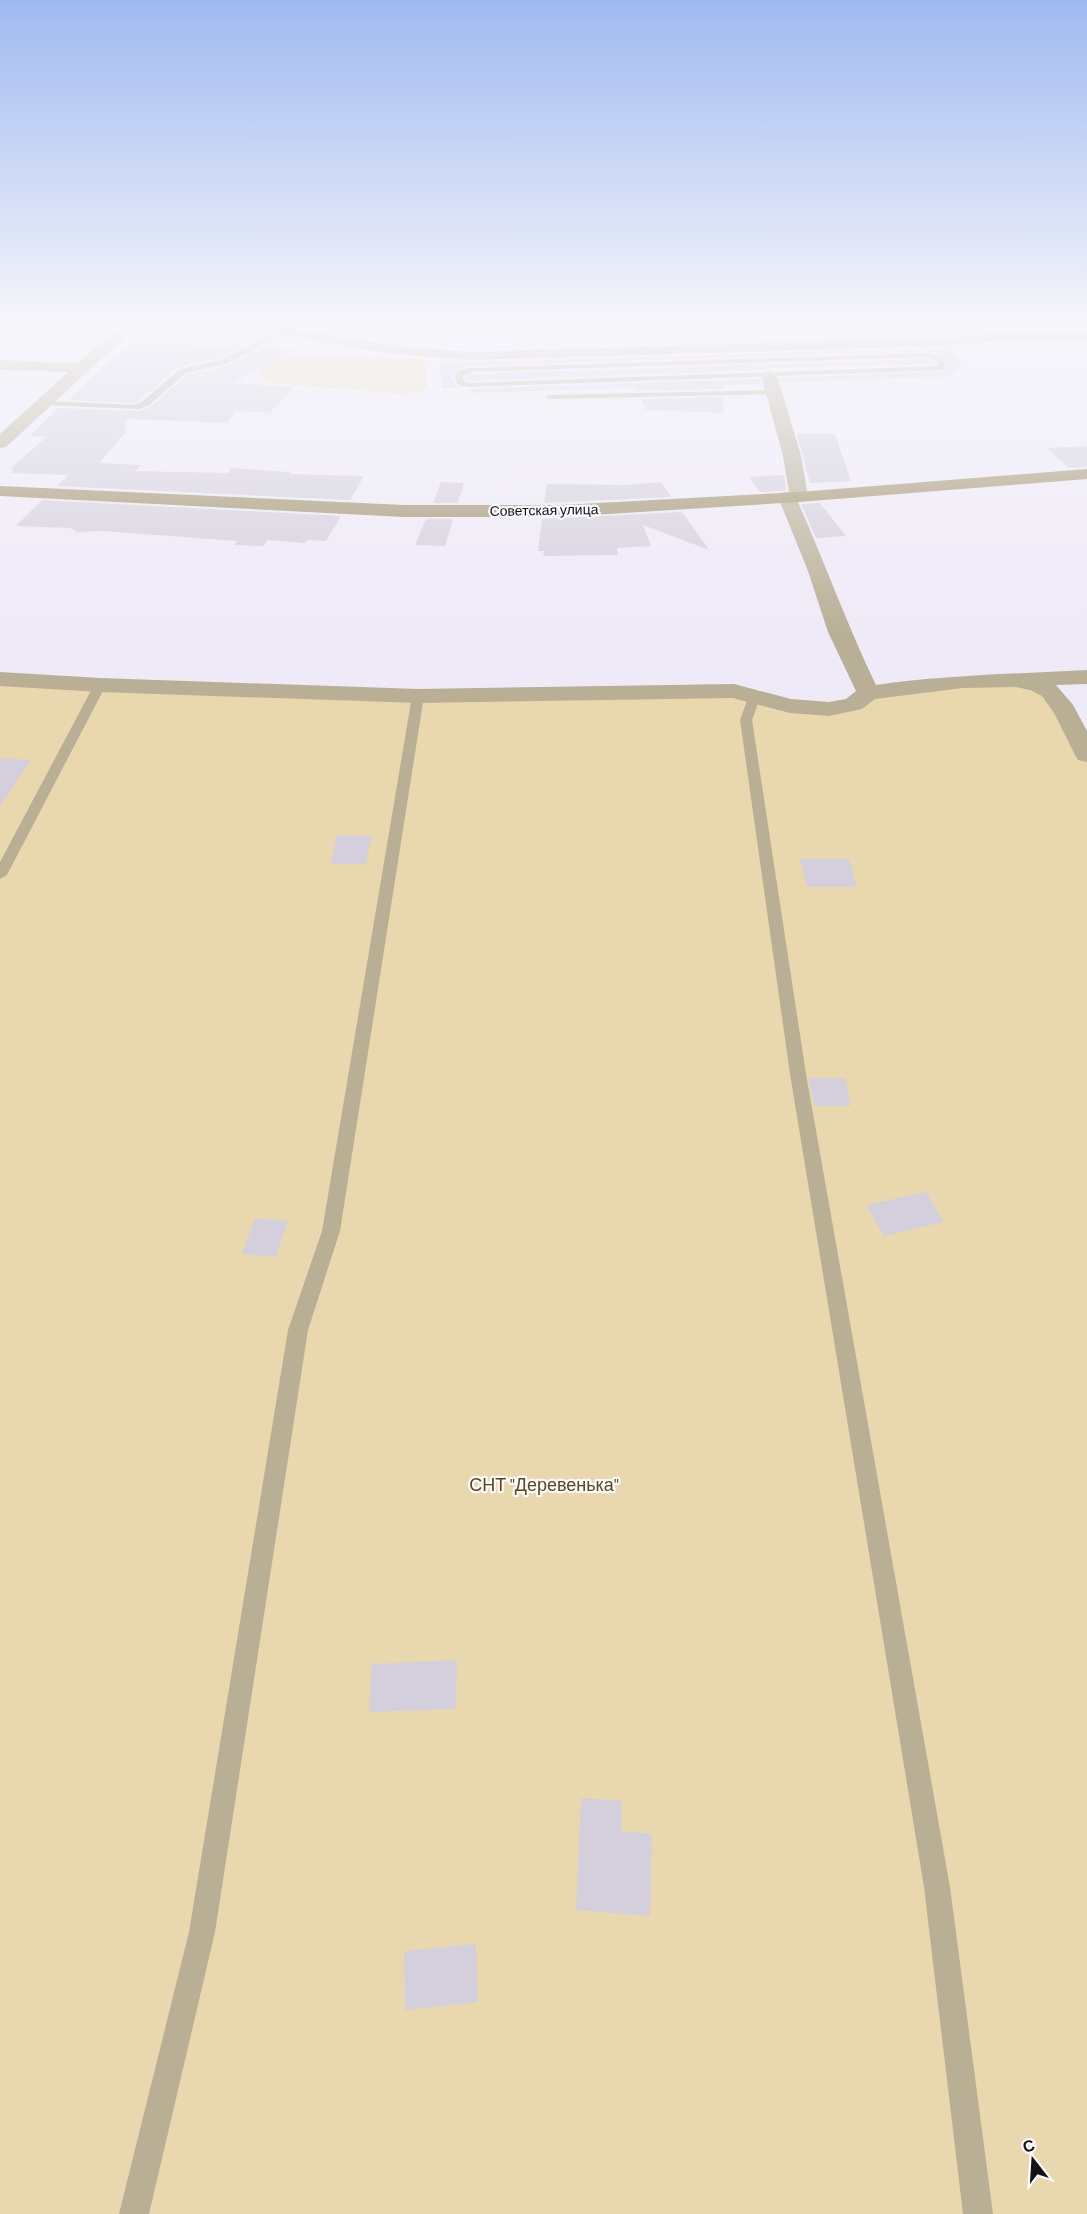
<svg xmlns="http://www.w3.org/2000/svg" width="1087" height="2214" viewBox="0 0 1087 2214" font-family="Barlow,sans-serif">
<rect width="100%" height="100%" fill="#eeeaf7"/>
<path fill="#e9d8ad" d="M567 325H996L973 332 917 334 867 333 836 326H795L745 337 709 339 674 334 566 343 556 339 559 328Z
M279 353 313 356 422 359 426 362 427 385 423 391 405 394 270 383 259 376 261 369 255 365Z
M0 679 418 696 734 691 829 709 868 693 974 681 1048 690 1087 755V2214H0Z"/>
<path fill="#d3cfdc" d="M131 343 241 347 220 358 179 367 135 403 70 400 113 356H117Z
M261 348 296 349 233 383 293 387 270 413 236 411 227 423 126 419 125 433 99 463 141 465 136 471 228 473 231 468 290 472 289 474 364 476 350 500 57 486 69 475 10 473 14 469H10L46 437 30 436 58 408 140 411 150 407 187 375 226 366Z
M950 348 963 363 949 377H940L781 382 780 378 948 371 944 355 927 351 472 366 459 368 452 375 456 386 460 388H442L440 363Z
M927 359 936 364 768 368 765 370 468 381 465 377 472 374Z
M760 379 761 384 723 385V389L638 391 636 388 470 393V389Z
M723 397 724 413 646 410 641 399Z
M797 434H835L851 481 810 483Z
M1087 446V467L1069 468 1047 448Z
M784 475 786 490 781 491 760 492 749 477Z
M441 482 464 483 458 503H433Z
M661 482 671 497 544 503 547 484 624 485Z
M42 500 341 516 326 541 307 540 305 543 267 540 264 546 234 545 237 541 184 537 103 531 75 532 76 530 69 528 16 526Z
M820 503 846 536 816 538 801 504Z
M682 512 709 550 643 525 651 546 617 548 618 555 543 556 544 551H538L542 519Z
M426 519H453L445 546 415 545Z
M0 758 31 760 0 807Z
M337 835 372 836 366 864H331Z
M800 859H849L857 887H807Z
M809 1078H845L851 1106H814Z
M926 1192 944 1222 884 1236 866 1205Z
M255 1218 288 1221 276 1257 242 1254Z
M457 1660 456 1709 369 1712 372 1664Z
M581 1798 622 1801 621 1831 652 1834 650 1916 576 1910Z
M476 1944 478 2002 405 2010 404 1951Z"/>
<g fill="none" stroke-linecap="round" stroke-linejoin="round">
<path fill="#b9af95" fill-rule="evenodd" d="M281 329 288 331 226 364 186 373 149 405 139 409 43 405 39 403 43 401 135 405 143 401 180 369 221 360Z
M927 353 943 357 946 370 468 387 458 385 454 376 459 370 472 368ZM927 357 937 360 939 366 468 383 464 381 462 376 472 372Z
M775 390H778V394L549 399 545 397 549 395Z
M100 682 106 685 7 875 0 879V862L94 685Z
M418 693 424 696 340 1231 308 1330 215 1932 149 2214H119L189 1932 288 1330 322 1231 412 696Z
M754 695 760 698 752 720 806 1074 950 1887 993 2214H963L924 1887 790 1074 740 720 748 698Z"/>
<path fill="#b9af95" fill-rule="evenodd" d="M122 325H138L6 447 0 448V434L68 372 0 370V360L77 363Z
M242 325H276L386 345 469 352 938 338 996 333H1087V341H996L938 346 469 360 386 353 249 329Z
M769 370 777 375 801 456 808 497 805 501 798 502C825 563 847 625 876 685 946 675 1016 674 1087 670V684L1056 685 1073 705 1087 731V762L1078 760 1075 755 1054 713 1042 696 1030 690 1016 687 963 688 875 699 862 709 829 716 790 713 733 698 418 703 100 692 0 686V672L100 678 418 689 734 684 791 699 829 702 846 699 856 691 828 632 808 571 778 497 781 493 789 492 783 456 761 375Z"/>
<path fill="#a0916a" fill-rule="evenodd" d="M1087 469V479L799 502 561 517H404L0 496V486L404 505H561L799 492Z"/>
</g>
<linearGradient id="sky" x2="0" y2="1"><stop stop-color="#9fb9f0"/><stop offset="0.51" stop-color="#f7f6fb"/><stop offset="1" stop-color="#f7f6fb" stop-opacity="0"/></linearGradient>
<rect width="1087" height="635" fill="url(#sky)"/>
<g text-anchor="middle" stroke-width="4.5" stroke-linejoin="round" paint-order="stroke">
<g font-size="14" fill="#121115" stroke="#faf9fe">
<text transform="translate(544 510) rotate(-1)" y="5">Советская улица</text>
</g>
<g font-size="18" fill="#594819" stroke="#faf9fe">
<text x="544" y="1491">СНТ "Деревенька"</text>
</g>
</g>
<g transform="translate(1033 2160) rotate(343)" stroke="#faf9fe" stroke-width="4.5" paint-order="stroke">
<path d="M0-4.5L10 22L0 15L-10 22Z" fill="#121115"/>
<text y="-9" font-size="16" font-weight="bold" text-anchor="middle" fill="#121115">С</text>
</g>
</svg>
